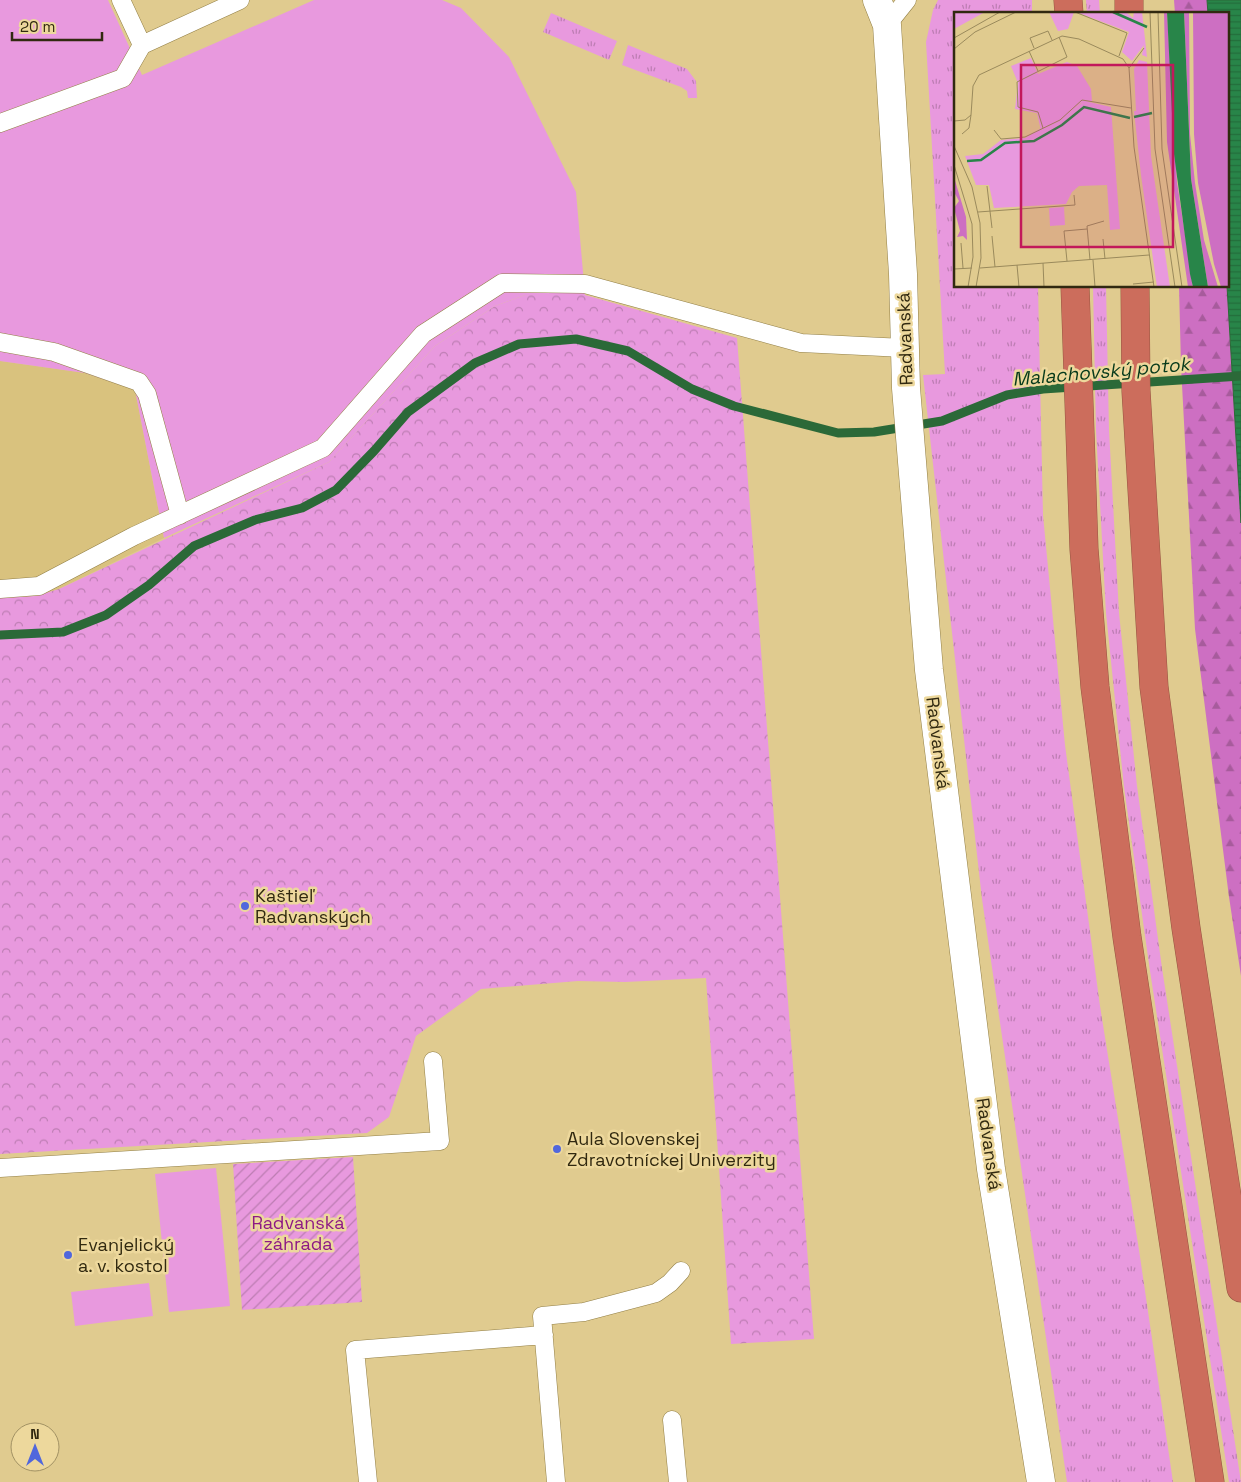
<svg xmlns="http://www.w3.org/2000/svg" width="1241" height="1482" viewBox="0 0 1241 1482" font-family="'Space Grotesk',sans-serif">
<defs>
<pattern id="grass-tufts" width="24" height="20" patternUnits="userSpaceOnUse" patternTransform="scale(1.25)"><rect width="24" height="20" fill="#e899de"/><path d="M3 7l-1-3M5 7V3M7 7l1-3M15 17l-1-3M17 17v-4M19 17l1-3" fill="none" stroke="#bd7db3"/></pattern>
<pattern id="forest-firs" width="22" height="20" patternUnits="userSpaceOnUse" patternTransform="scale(1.25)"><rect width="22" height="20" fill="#cd6fc2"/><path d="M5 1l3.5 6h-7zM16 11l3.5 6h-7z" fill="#a75b9c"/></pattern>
<pattern id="park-crowns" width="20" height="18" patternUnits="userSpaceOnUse" patternTransform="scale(1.25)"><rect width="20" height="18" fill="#e899de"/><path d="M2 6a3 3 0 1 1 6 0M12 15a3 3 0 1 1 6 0" fill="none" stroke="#bd7db3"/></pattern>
<pattern id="garden-furrows" width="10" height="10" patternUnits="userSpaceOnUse" patternTransform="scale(1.25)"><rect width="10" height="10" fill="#e899de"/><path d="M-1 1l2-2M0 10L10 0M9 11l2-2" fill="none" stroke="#bd7db3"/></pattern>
<pattern id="water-rules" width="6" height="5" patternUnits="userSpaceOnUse" patternTransform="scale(1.25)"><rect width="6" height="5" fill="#288549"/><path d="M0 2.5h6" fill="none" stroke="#236d3b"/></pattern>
</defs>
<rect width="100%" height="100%" fill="#e0cb8f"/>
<path fill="#d9c27e" d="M0 361 85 373 135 390 164 538 59 589 36 596 0 598Z"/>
<path fill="url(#grass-tufts)" d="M938 0H1032V14H955V286H1038L1043 515 1065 745 1100 1006 1139 1250 1173 1482H1067L982 899 923 375 945 374 926 42 933 10Z
M1086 0H1099L1100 14H1087Z
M551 13 617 41 609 60 543 32Z
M628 45 687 69 696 81 697 98H688L687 91 681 87 622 65Z
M1093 286H1106L1109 430 1119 613 1137 786 1162 968 1241 1482H1229L1150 971 1124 787 1106 613 1096 430Z"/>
<path fill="url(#forest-firs)" d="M1174 0H1207L1208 14H1175Z
M1179 286H1227L1241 523V976L1229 897 1195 629 1181 366Z"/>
<path fill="url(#park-crowns)" d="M525 295H585L737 338 814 1339 731 1344 706 978 625 982 578 981 481 989 416 1036 389 1117 367 1133 0 1154V598L36 596 59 589 329 462 435 346 495 306Z"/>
<path fill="url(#garden-furrows)" d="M353 1157 362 1302 242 1310 233 1164Z"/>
<path fill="#e899de" d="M0 0H108L142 75 314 0H442L461 8 509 57 576 192 585 295H525L495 306 435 346 329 462 164 538 135 390 85 373 0 361Z
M216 1168 230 1306 169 1312 155 1174Z
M149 1283 153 1316 75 1326 71 1292Z"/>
<path fill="url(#water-rules)" stroke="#2b6938" d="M1207 0H1241V523L1227 286V14H1208Z"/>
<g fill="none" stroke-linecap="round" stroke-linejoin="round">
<path stroke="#2b6938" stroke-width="9" d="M0 635 63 632 106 615 149 585 194 546 255 520 302 508 336 490 374 451 408 412 475 363 519 344 576 339 628 351 692 389 734 406 838 433 874 432 942 421 1007 395 1043 389 1241 376"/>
<g stroke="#927f45" stroke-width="19">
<path id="service" d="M121 0 142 45
M887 25 907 0
M0 123 123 78 142 45 240 0
M0 342 54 352 139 382 147 394 180 515
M0 589 39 586 134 536 323 448 423 334 502 283 585 284 801 343 904 348
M0 1168 440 1141 433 1061
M672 1420 678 1482
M368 1482 355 1350 544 1335
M556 1482 542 1316 584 1312 656 1293 670 1283 681 1271"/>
</g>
<g stroke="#927f45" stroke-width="29">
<path id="minor" d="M877 0 887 25 903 274 906 388 929 670 991 1169 1041 1482"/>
</g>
<g stroke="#965541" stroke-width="29">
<path id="motorway" d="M1068 0 1069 14
M1129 0V14
M1075 286 1084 549 1095 687 1127 937 1210 1482
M1135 286 1136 391 1154 687 1186 928 1241 1288"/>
</g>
<use href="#service" stroke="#fff" stroke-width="18"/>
<use href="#minor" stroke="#fff" stroke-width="28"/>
<use href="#motorway" stroke="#cc6d5c" stroke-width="28"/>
</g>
<g fill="#5167dc" stroke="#edd89c" stroke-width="2">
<circle cx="245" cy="906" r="5"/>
<circle cx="557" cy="1149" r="5"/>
<circle cx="68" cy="1255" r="5"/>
</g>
<g text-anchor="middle" stroke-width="5" stroke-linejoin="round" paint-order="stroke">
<g font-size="18" fill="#312910" stroke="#edd89c">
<text transform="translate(905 339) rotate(-92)" y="6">Radvanská</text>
<text transform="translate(938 743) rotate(83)" y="6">Radvanská</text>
<text transform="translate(989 1144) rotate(82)" y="6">Radvanská</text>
</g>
<g font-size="18" fill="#312910" stroke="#edd89c" text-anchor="start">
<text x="255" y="902">Kaštieľ<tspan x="255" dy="21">Radvanských</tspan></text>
<text x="567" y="1145">Aula Slovenskej<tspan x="567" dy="21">Zdravotníckej Univerzity</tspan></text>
<text x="78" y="1251">Evanjelický<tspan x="78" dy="21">a. v. kostol</tspan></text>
</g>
<g font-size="18" fill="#8d1985" stroke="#edd89c">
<text x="298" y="1229">Radvanská<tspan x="298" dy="21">záhrada</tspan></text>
</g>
<g font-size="19" font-style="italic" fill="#073a1b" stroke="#edd89c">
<text transform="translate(1101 371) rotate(-5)" y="7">Malachovský potok</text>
</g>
</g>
<g transform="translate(954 12)">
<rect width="275" height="275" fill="#e0cb8f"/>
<path d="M0 0H31L0 17ZM95 0H120L114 17 104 19ZM122 0H172L179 6 180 0H188L193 45 188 43 190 33 178 49 168 40 175 20ZM185 48 193 50 197 144 216 275H203L187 163 180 99H182L180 57Z" fill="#e899de"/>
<path d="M210 0H213L223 170 239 275H234L213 130ZM230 0H235L236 122 241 171 250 228 264 275H254L237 167ZM239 0H275V275H267L260 252 244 171 240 122ZM0 165 12 205 13 228 9 224 3 225 6 219 0 196 5 189 0 180Z" fill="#cd6fc2"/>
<path d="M131 89 157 95 166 217 156 218 153 173 125 174 118 180 112 192 40 196 35 173H22L11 144 29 142 47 128 71 126Z" fill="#e899de"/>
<path d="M110 195 111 213 96 214 95 196Z" fill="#e899de"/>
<path d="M77 46 84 62 113 50 123 54 137 77 138 89 127 91 87 119 83 101 61 97 64 71 57 54Z" fill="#e899de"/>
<path d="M213 0H230L237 167 254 275H239L236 262 220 142Z" fill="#288549"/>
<path fill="none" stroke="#288549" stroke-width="2.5" d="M159 0 193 15M180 105 198 101M13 149 27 148 51 131 80 129 108 113 130 95 176 106"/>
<path fill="none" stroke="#9a8a5c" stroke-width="1" d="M121 0 173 21 165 44M196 0 201 137 221 275M204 0 208 137 228 275M0 26 46 0M80 36 76 26 94 19 98 28M0 37 21 20 62 0M75 39 84 59M175 56 190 36M0 109 11 108 17 103 19 74 25 63 108 24 125 27 169 47 175 56 180 135 200 275M89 116 84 100 64 95 63 70 113 45 105 25M40 118 47 127 71 125 106 108 128 88 177 96M8 122 15 116 17 103M0 134 18 175 26 211 27 246 22 275M0 153 18 212 19 245 14 275M33 174 38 216M24 200 121 193 120 183M38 224 41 255M149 227 151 247M7 231 9 256M136 248 133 214 150 209M139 248 141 275M113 249 110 219 133 217M89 251 90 275M63 253 65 275M26 256 195 243M0 257 18 256M179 272 200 270"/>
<path fill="#c2185b" fill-opacity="0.15" stroke="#c2185b" stroke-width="2.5" d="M67 53H219V235H67Z"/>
<rect width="275" height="275" fill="none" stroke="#312910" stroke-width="2.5"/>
</g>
<g transform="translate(35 1447)"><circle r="24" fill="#edd89c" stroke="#a29264"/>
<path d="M0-4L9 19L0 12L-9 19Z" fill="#5167dc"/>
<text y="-8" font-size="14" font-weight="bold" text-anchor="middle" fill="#312910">N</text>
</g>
<path d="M12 32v8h90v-8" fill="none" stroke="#312910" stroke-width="2.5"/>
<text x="20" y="32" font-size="15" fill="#312910" stroke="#edd89c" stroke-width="4" paint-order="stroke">20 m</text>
</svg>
